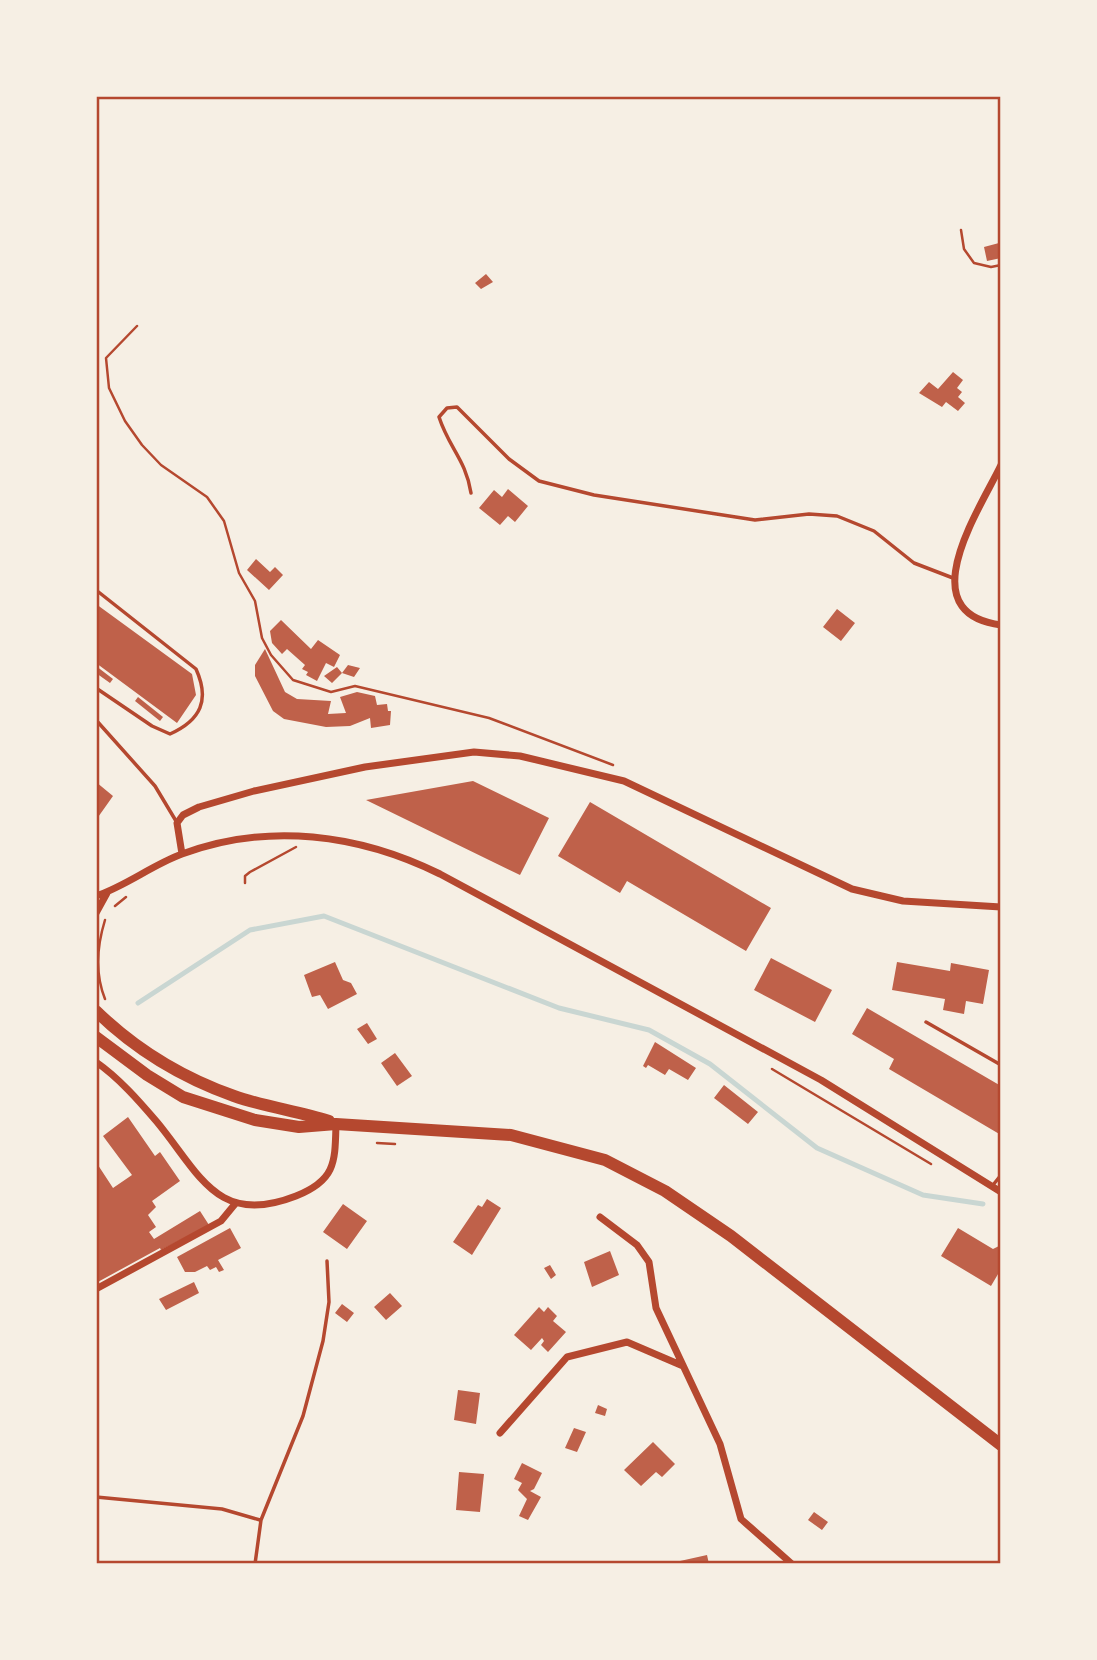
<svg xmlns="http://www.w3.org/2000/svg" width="1097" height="1660" viewBox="0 0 1097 1660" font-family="Roboto,sans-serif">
<rect width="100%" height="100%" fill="#f6efe4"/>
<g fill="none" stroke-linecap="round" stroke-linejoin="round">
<path stroke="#c9d6d2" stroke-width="5" d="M138 1003 250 930 324 916 559 1008 649 1030 710 1064 817 1148 923 1195 983 1204"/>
</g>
<path fill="#bf614a" d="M999 243 1001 258 987 261 984 247Z
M486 274 493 282 481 289 475 283Z
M953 372 963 380 957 388 962 392 958 397 965 403 958 411 946 402 942 407 919 393 929 382 938 389Z
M508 489 528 506 515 522 508 516 500 525 479 508 494 490 502 497Z
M256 559 270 572 275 567 283 575 269 590 247 570Z
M96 604 192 674 196 695 177 723 96 663Z
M837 609 855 623 841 641 823 627Z
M281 620 311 649 318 640 340 655 334 667 326 663 317 681 306 675 308 672 302 669 305 665 287 649 282 654 272 643 270 631Z
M265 649 285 692 297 699 331 701 328 714 346 713 340 697 357 692 375 696 377 705 387 704 388 711H391L390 725 371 728 370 718 350 726 326 727 284 719 273 711 255 676V665Z
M348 665 360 668 354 677 342 673 332 683 324 676 337 667 342 673Z
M96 666 113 679 110 683 96 673Z
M138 697 163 717 160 721 135 701Z
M473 781 549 818 520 875 366 800Z
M96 782 113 796 96 820Z
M590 802 771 908 746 951 627 881 620 893 558 856Z
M771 958 832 990 815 1022 754 990Z
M335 962 343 980 351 983 357 994 328 1009 320 995 312 997 304 975Z
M897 962 950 971 951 963 989 970 983 1004 966 1001 964 1014 943 1010 945 999 892 990Z
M867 1008 1001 1086V1135L889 1069 894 1059 852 1034Z
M367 1023 377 1039 368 1044 357 1029Z
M655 1042 696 1068 688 1080 669 1069 665 1075 648 1065 646 1068 643 1066Z
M395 1053 412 1076 397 1086 381 1063Z
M724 1085 758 1112 748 1124 714 1098Z
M128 1117 155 1156 160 1152 180 1181 152 1201 156 1207 148 1215 156 1227 149 1232 154 1239 200 1211 209 1225 161 1250 160 1248 96 1283V1162L113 1188 132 1175 103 1136Z
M487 1199 501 1208 472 1255 453 1242 478 1205 482 1207Z
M343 1204 367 1221 347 1249 323 1232Z
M230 1228 241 1248 218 1260 224 1270 219 1272 216 1267 210 1270 207 1266 195 1272H185L177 1257Z
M958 1228 993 1249 1001 1245V1269L991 1286 941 1256Z
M610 1251 619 1275 592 1287 584 1262Z
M550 1265 556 1275 551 1279 544 1268Z
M194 1282 199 1293 166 1310 159 1299Z
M390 1293 402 1306 386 1320 374 1307Z
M342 1304 354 1313 347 1322 335 1313Z
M539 1307 544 1312 548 1307 557 1316 553 1321 566 1332 548 1352 541 1345 544 1341 542 1338 531 1350 514 1335Z
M458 1390 480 1393 476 1424 454 1420Z
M598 1405 607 1409 605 1416 595 1413Z
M574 1428 586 1432 577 1452 565 1448Z
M653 1442 675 1464 662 1477 656 1472 641 1486 624 1470Z
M522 1463 542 1473 534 1489 530 1491 541 1497 528 1520 519 1516 527 1499 518 1490 522 1483 514 1479Z
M459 1472 484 1474 480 1512 456 1510Z
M814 1512 828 1522 822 1530 808 1520Z
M707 1555 709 1564H681L680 1561Z"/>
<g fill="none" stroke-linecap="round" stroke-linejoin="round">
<path stroke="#b5482f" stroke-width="2.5" d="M961 230 964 249 974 263 991 267 1001 265
M137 326 106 358 109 388 125 421 142 445 161 465 207 497 224 521 239 573 255 601 262 638 271 655 293 680 331 692 355 686 489 718 613 765
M245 883V876L250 872 296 847
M115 906 126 897
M105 920C97 946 95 974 105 999
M772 1069 931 1164
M377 1143 395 1144"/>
<path stroke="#b5482f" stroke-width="3.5" d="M471 493C466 460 449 448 439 417L447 408 457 407 509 459 539 481 594 495 755 520 809 514 837 516 874 531 914 563 953 578
M96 590 196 669C210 700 201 720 170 734L152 726 96 688
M96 720 155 786 176 821
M926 1022 1001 1065
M993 1185 1001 1175
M96 1497 222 1509 260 1520
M255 1564 261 1520 303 1416 323 1341 329 1302 327 1261"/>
<path stroke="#b5482f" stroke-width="7" d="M1001 465C979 511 909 613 1001 625
M182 854 177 823 183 815 199 807 254 791 365 767 474 752 520 756 624 781 852 889 903 901 1001 907
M96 896C126 886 152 865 182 854 268 822 359 834 440 874L821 1080 1001 1192
M96 913 107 893
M96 1062C119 1078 139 1101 157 1122 200 1174 217 1227 296 1196 336 1180 335 1162 336 1124
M600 1217 637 1245 649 1262 656 1308 720 1444 741 1519 792 1564
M96 1289 221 1221 235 1204
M500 1433 567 1357 627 1342 683 1366"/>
<path stroke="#b5482f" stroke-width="12" d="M96 1011C135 1049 183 1078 234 1096 265 1107 298 1111 329 1121
M96 1037 147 1075 183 1097 255 1120 299 1127 336 1124 511 1135 605 1160 665 1191 731 1236 1001 1445"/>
</g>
<rect width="1097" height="1660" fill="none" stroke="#f6efe4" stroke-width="196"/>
<rect x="98" y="98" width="901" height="1464" fill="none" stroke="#b5482f" stroke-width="2.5"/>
</svg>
